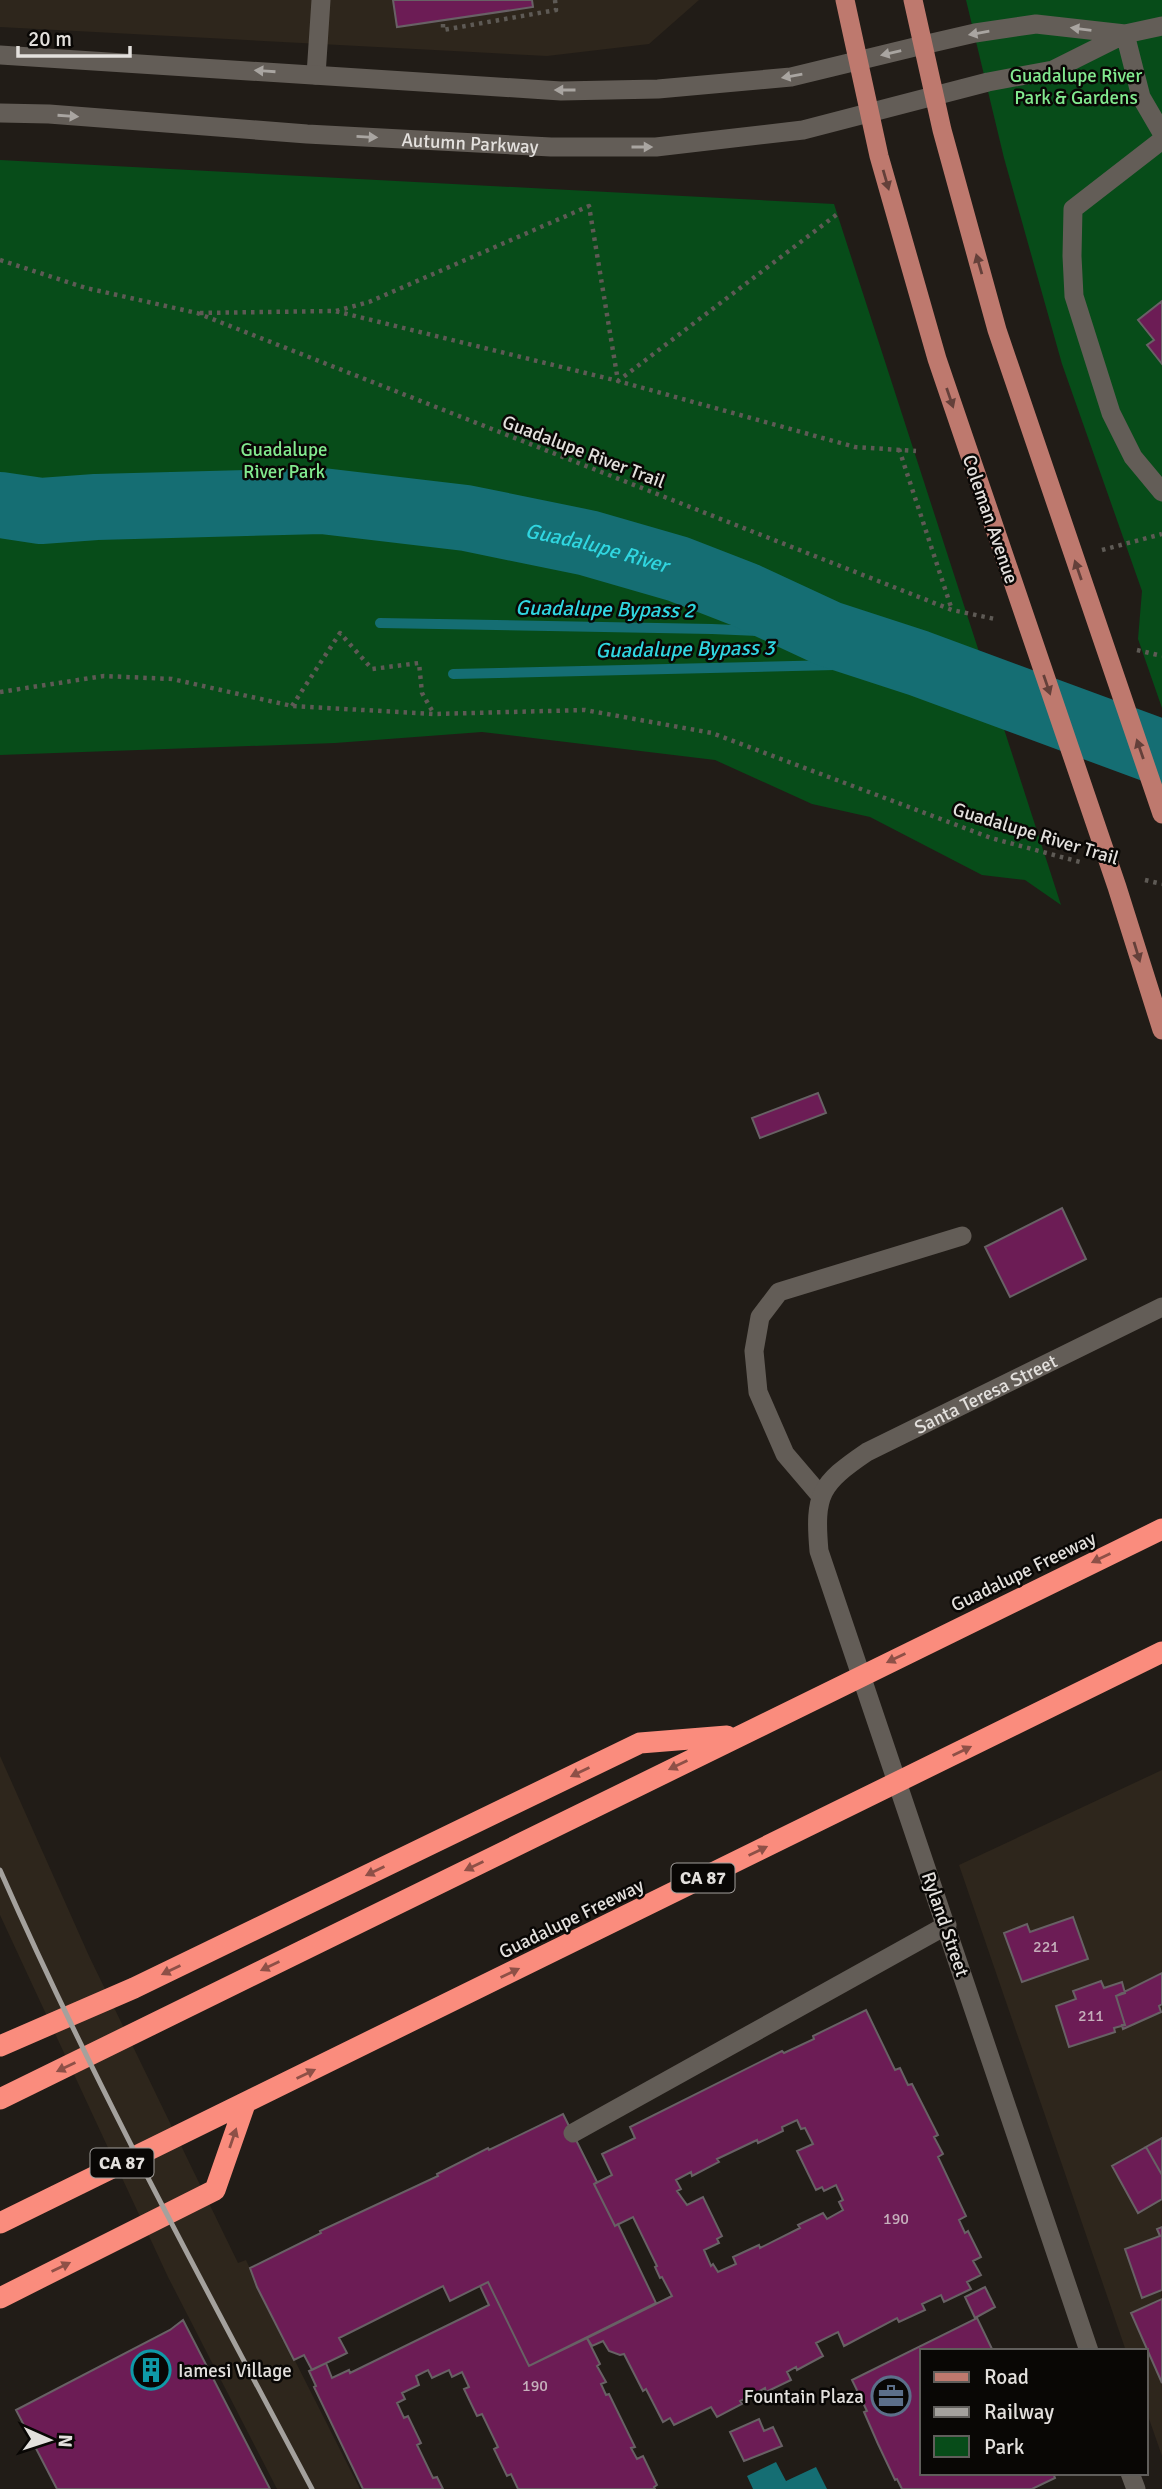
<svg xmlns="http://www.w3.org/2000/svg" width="1162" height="2489" viewBox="0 0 1162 2489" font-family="Signika,sans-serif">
<rect width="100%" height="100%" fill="#211c17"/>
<path fill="#2e261c" d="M0 0H699L649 44 547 56 0 27Z
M0 1756 89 1956 238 2263 246 2260 283 2341H285L360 2489H277L168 2277 0 1915Z
M1162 1770V2456L1146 2410V2351H1126L959 1865Z"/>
<path fill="#074c19" d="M966 0H1162V708L1138 639 1142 591 1062 364 1004 158Z
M0 160 834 204 1061 905 1025 880 982 875 870 817 812 804 715 760 482 732 335 743 0 755Z"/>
<path fill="#156e73" d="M776 2462 786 2481 816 2467 827 2489H753L747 2476Z"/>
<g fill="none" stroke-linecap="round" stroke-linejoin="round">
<path stroke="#156e73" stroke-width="10" d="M380 623 712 629 829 634
M453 674 918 663"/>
<path stroke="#156e73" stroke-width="66" id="s1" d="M0 505 41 511 96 507 322 501 466 518 588 543 678 569 745 595 829 634 918 663 1162 753"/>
</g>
<path fill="#6c1c55" stroke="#686165" stroke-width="2" fill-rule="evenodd" d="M393 0H532L533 7 397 27Z
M1162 301V364L1147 345 1154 340 1138 320Z
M818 1093 826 1113 760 1138 752 1118Z
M1062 1208 1086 1259 1010 1297 985 1247Z
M1073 1917 1088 1959 1022 1982 1004 1933 1027 1924 1030 1932Z
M1162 1973V2004L1159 2006 1161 2012 1123 2029 1122 2025H1125L1116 1996Z
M1101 1981 1104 1988 1122 1982 1125 1993 1116 1996 1125 2025 1114 2028 1115 2032 1069 2047 1056 2006 1076 1999 1073 1991Z
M866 2010 895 2070 900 2068 908 2085 912 2084 938 2135 934 2137 943 2154 938 2157 966 2216 959 2220 965 2233 968 2231 981 2257 973 2261 981 2275 967 2282 971 2289 944 2302 941 2295 922 2304 925 2310 899 2322 897 2318 844 2346 838 2332 816 2343 823 2356 797 2370 796 2367 787 2372 791 2380 766 2392 765 2388 740 2401 742 2404 717 2417 711 2407 674 2425 670 2418 663 2422 646 2389 643 2391 624 2354 620 2355 609 2351 603 2341 592 2346 587 2338 672 2296 662 2277 660 2278 655 2267 657 2266 633 2217 615 2226 594 2184 612 2175 602 2154 635 2138 630 2127 782 2051 784 2053 814 2039 813 2036ZM797 2120 801 2129 805 2128 813 2144 797 2151 816 2190 822 2187 824 2191 836 2185 843 2200 839 2202 843 2210 827 2219 823 2213 798 2225 800 2228 760 2248 759 2245 733 2257 736 2264 718 2272 713 2264 711 2266 704 2250 719 2243 717 2239 722 2236 703 2197 687 2205 677 2191 681 2189 676 2180 691 2172 692 2176 719 2162 717 2159 757 2140 758 2143 783 2131 782 2127Z
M563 2114 597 2182 594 2184 615 2226 618 2224 656 2303 529 2366 488 2282 450 2301 443 2286 339 2338 347 2353 312 2370 304 2355 294 2360 257 2287 250 2268 321 2233 320 2231 438 2176 437 2174 488 2148 489 2150Z
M1162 2138V2175L1146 2147 1144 2148Z
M1146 2147 1162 2175V2199L1138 2213 1112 2166Z
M1162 2227V2290L1142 2298 1125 2249 1160 2236 1157 2229Z
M488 2282 529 2366 587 2338 600 2364 597 2366 606 2382 601 2384 606 2395 609 2394 635 2447 631 2448 637 2459 643 2456 657 2485 654 2487 655 2489H518L511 2474 507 2476 494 2449 498 2447 482 2414 477 2416 464 2389 469 2387 462 2372 452 2377 449 2370 432 2378 428 2370 416 2376 419 2385 402 2393 405 2399 397 2403 404 2418 408 2416 421 2443 417 2445 433 2478 437 2477 443 2489H363L314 2387 316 2386 309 2371 326 2363 332 2378 349 2370 350 2373 489 2305 480 2286Z
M985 2287 995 2307 975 2318 965 2297Z
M1162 2299V2383L1131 2313Z
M977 2318 992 2349 995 2351H922V2473H1053L1055 2478 1032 2489H902L897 2479 895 2480 878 2444 864 2412 867 2411 852 2380Z
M183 2320 270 2489H57L16 2410 170 2330Z
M759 2419 764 2431 773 2427 782 2446 744 2461 730 2432Z"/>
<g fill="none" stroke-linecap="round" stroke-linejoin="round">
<path stroke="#5e5a55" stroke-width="4.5" stroke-dasharray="3.5 5" stroke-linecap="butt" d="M443 24V30L556 10 555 0
M0 260 86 288 197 313 952 610 995 619
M336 311 369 302 589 206 618 381 840 212
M200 313 335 311 618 381 855 447 916 451
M899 449 952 610
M1102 550 1162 534
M1137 650 1162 656
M0 692 104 676 172 679 292 706 434 714 585 710 712 733 991 838 1080 862
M292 706 340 633 372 669 419 663 422 693 434 714
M1145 880 1162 884"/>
<path stroke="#635d57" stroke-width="19" d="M1125 34 1141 97 1162 133
M923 45 975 33 1036 24 1125 34
M316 75 321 0
M934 96 988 82 1053 70 1125 34 1162 26
M1162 140 1073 209 1072 256 1074 296 1111 413 1133 457 1162 492
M820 1495 785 1454 758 1392 754 1351 760 1317 779 1292 962 1236
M573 2133 947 1925"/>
<g stroke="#635d57" stroke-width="19">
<path id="s2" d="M1089 2351 819 1551C814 1494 820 1484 867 1452L1162 1307"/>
<path d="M1130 2473 1136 2489"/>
</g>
<g stroke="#635d57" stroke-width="19">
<path d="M0 55 561 91 658 89 791 77 923 45"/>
<path id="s3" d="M0 113 49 114 307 134 551 147H656L803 130 934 96"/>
</g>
<path stroke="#be796e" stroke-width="19" d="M845 0 879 156 937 359 1117 887 1162 1030
M913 0 942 130 997 330 1162 814"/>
<path stroke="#fa8c7d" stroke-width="21" d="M0 2046 134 1988 640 1743 727 1736
M0 2099 1162 1529
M0 2223 1162 1652
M0 2298 215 2190 245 2104"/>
<path stroke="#a4a19d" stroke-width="5" d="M0 1870C93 2082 204 2285 312 2489"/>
</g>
<defs><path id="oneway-solid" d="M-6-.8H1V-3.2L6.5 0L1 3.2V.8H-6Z" transform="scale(1.75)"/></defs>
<g fill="#a9a5a1">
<use href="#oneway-solid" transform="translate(1081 29) rotate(-173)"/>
<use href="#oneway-solid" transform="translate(979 33) rotate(170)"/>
<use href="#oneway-solid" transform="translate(891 53) rotate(167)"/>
<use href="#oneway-solid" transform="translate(265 71) rotate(-176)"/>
<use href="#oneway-solid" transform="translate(792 76) rotate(170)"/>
<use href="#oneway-solid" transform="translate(565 90) rotate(-180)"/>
<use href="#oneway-solid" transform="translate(68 116) rotate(4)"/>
<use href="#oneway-solid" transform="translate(367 137) rotate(3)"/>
<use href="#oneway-solid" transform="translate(642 147)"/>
</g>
<g fill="#64403a">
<use href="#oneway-solid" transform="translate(886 180) rotate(74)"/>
<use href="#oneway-solid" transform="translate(979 264) rotate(-106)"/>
<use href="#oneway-solid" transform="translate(950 398) rotate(71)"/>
<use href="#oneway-solid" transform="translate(1078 570) rotate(-109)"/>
<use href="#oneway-solid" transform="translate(1047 685) rotate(71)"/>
<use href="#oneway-solid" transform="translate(1140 749) rotate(-109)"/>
<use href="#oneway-solid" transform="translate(1137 952) rotate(73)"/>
</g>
<g fill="#8e5047">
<use href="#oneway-solid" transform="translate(1101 1558) rotate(154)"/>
<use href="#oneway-solid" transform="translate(896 1658) rotate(154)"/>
<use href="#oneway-solid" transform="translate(962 1751) rotate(-26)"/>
<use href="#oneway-solid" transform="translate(678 1765) rotate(154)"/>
<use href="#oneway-solid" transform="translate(580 1772) rotate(154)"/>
<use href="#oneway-solid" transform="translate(758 1851) rotate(-26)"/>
<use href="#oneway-solid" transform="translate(474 1866) rotate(154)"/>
<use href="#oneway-solid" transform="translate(375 1871) rotate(154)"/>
<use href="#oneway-solid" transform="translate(270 1966) rotate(154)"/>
<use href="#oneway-solid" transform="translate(171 1970) rotate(154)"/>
<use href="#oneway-solid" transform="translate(510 1973) rotate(-26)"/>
<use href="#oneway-solid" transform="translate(66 2067) rotate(154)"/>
<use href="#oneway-solid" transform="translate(306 2074) rotate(-26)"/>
<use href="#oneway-solid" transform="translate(233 2138) rotate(-71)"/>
<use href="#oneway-solid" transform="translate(61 2267) rotate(-26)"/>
</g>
<defs>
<g id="building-ring" transform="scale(2.0125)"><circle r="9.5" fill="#090705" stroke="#0f9aa8" stroke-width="1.5"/><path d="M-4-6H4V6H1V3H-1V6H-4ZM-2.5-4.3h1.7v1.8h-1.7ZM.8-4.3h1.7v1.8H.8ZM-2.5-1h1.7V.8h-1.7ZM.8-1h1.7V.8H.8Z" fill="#0f9aa8"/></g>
<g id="office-ring" transform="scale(2.0125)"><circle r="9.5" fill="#090705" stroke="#5c6f8a" stroke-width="1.5"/><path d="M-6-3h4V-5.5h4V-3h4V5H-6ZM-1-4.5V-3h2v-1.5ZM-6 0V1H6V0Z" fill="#5c6f8a"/></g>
</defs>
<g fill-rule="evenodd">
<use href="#building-ring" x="151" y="2370"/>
<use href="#office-ring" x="891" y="2396"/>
</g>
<g text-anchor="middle" stroke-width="5" stroke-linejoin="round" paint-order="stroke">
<g font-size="16" fill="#c5afbb">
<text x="1046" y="1952">221</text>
<text x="1091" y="2021">211</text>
<text x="896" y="2224">190</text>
<text x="535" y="2391">190</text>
</g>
<g fill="#090705" stroke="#a29f9c" stroke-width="2">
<rect x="671.5" y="1863.5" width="63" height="29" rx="5"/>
<rect x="90.5" y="2148.5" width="63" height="29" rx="5"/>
</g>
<g font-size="18" font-weight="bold" fill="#e3e0dd">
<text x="703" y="1884">CA 87</text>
<text x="122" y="2169">CA 87</text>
</g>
<g font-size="19" fill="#82ea8f" stroke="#090705">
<text x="1076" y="82">Guadalupe River<tspan x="1076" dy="22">Park &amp; Gardens</tspan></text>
<text x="284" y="456">Guadalupe<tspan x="284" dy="22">River Park</tspan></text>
</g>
<g font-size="19" fill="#e3e0dd" stroke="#090705">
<text dy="7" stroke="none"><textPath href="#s3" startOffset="471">Autumn Parkway</textPath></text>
<text transform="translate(584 451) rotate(21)" y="7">Guadalupe River Trail</text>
<text transform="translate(991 519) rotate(71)" y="7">Coleman Avenue</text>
<text transform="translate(1036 833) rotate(17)" y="7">Guadalupe River Trail</text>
<text dy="7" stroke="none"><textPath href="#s2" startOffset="1096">Santa Teresa Street</textPath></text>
<text transform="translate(1023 1571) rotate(-26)" y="7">Guadalupe Freeway</text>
<text transform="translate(571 1918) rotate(-26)" y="7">Guadalupe Freeway</text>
<text transform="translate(946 1924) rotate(71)" y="7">Ryland Street</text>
</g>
<g font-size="19" fill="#e3e0dd" stroke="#090705" text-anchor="start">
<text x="178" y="2377">Iamesi Village</text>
<text x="864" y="2403" text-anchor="end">Fountain Plaza</text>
</g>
<g font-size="21" font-style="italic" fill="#30d6e0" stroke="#090705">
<text dy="7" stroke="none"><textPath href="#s1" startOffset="602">Guadalupe River</textPath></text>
<text transform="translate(605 609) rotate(1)" y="7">Guadalupe Bypass 2</text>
<text transform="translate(685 649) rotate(-1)" y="7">Guadalupe Bypass 3</text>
</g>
</g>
<rect x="920" y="2349" width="228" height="126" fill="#090705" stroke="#605e5b" stroke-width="2"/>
<rect x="934" y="2372" width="35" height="10" fill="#be796e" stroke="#605e5b" stroke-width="2"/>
<text x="984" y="2384" font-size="21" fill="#e3e0dd">Road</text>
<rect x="934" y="2407" width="35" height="10" fill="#a4a19d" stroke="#605e5b" stroke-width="2"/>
<text x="984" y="2419" font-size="21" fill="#e3e0dd">Railway</text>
<rect x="934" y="2436" width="35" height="21" fill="#074c19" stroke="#605e5b" stroke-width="2"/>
<text x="984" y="2454" font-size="21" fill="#e3e0dd">Park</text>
<g transform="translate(49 2440) rotate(93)" stroke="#090705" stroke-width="5" paint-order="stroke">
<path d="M0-5L12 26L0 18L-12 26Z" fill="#e3e0dd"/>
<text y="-10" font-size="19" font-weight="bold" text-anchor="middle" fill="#e3e0dd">N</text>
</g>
<path d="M18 46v10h112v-10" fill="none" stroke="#e3e0dd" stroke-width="3.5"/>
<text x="28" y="46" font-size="21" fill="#e3e0dd" stroke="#090705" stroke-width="5" paint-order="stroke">20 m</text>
</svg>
